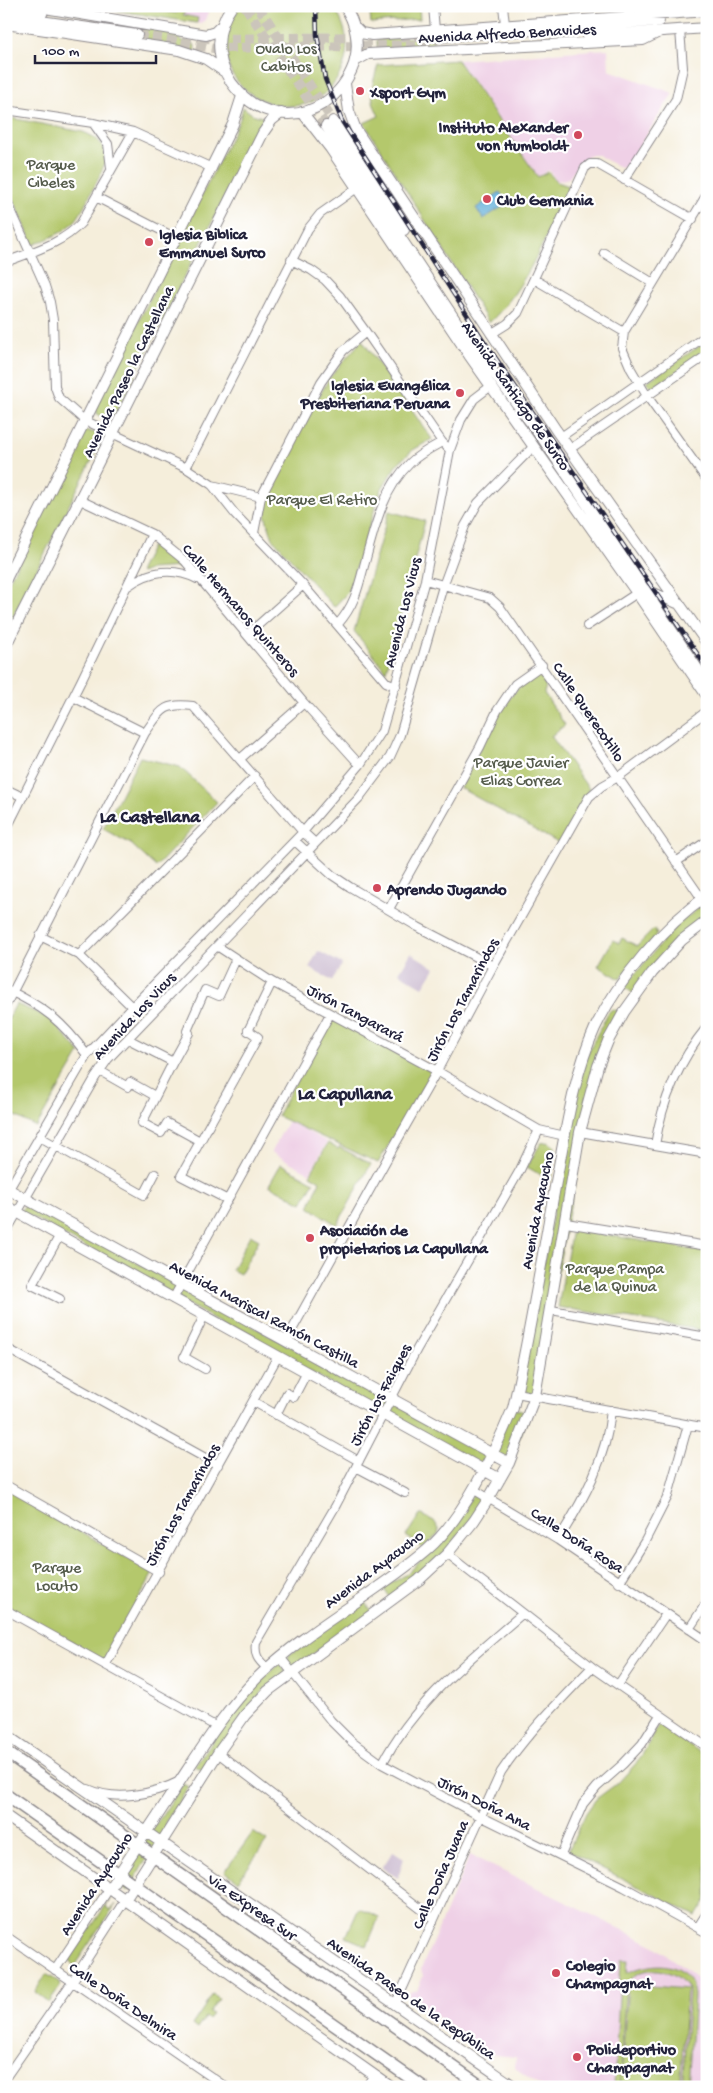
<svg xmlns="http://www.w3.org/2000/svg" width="713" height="2093" viewBox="0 0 713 2093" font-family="'Gochi Hand',sans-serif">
<rect width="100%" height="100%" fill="#fff"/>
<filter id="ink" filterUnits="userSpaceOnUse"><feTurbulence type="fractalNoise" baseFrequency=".02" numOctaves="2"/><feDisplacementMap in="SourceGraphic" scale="10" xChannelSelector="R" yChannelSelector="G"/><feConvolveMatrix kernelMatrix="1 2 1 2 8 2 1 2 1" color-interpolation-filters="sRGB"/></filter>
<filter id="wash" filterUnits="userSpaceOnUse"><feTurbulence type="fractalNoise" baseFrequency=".0096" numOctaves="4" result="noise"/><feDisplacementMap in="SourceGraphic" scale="20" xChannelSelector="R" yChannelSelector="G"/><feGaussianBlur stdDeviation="1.12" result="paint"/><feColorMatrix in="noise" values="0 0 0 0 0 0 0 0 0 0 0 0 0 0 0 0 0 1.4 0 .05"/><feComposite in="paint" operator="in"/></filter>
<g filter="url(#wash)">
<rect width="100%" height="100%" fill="#f5eedb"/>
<path fill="#efd0e6" d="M80 6H209L208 15 202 24Z
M608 49 609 70 673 93 626 167 620 168 598 155H589L580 162 569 178 557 181 549 170 538 176 458 60Z
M288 1121 327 1142 310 1173 271 1152Z
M470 1855 653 1945 707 1985V2087H542L515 2068 516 2057 495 2055 408 1997 410 1992 417 1990 423 1976 421 1969Z"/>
<path fill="#cdbed2" d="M318 951 342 964 332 981 309 968Z
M411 953 435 968 423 987 399 973Z
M393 1851 404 1858 398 1878 382 1868Z"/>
<path fill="#b4c86c" stroke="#6b7554" d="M86 6H131L176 13 184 6H189L183 15 198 18 197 23Z
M241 6H332C344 20 350 41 345 60 318 155 178 86 241 6Z
M369 6H419L420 19 371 23Z
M142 27 181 35 180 40 194 44 196 51 141 42Z
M433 36 434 47 378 51 377 40Z
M457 60 538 177 548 172 557 182 569 186C547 234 528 286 489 323L364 123 379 116C368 95 372 86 378 65Z
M243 107 252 114 268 119 259 129 114 416 108 418 98 415 95 408 240 119Z
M6 117 83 132C120 146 103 169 90 195 85 204 81 215 74 222 64 233 47 239 33 245L6 181Z
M362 340 432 439 413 450 397 464 381 490 348 592 334 607 273 539 265 515 269 497 265 490 330 377Z
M707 341V352L652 388 646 382Z
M88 431 96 433 101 442 6 630V587L83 432Z
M389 511 425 521 386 671 354 631Z
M152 546 181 563V567L151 569 141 573 140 570Z
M539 675 546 686 544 693 565 725 551 736 589 789 560 844 460 788C473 762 509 679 539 675Z
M140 757 180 767 217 802 156 867 131 844 103 829Z
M707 901V916L633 993 624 987 674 928Z
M654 929 657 934 620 979 598 966 613 940 619 943 622 938 637 946Z
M16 1004 50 1018 80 1053 36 1127 6 1111V1023Z
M612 1009 620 1012 597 1065 534 1395 520 1390 568 1133 586 1056 608 1013Z
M330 1018 432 1072 378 1163 277 1116Z
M548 1142 554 1146 551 1181 527 1167 541 1143Z
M328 1143 338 1149 339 1147 371 1164 337 1225 309 1207 320 1181 310 1175Z
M281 1164 314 1182 302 1203 269 1185Z
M27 1202 177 1285 171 1295 21 1211Z
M572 1229 707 1252V1331L558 1307Z
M250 1235 259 1240 240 1274 232 1270Z
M182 1288 389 1400 383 1412 176 1298Z
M393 1402 490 1455 483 1467 386 1415Z
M512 1408 530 1414 508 1463 492 1454Z
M6 1488 153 1573 105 1661 6 1605Z
M474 1494 485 1500 445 1553 391 1598 383 1588 407 1574 428 1554Z
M420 1514 434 1521 439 1529 438 1534 423 1548 406 1536Z
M362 1599 373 1612 294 1667H289L287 1663 289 1655Z
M283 1660 282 1668 284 1671H289L266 1688 203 1771 195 1766C223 1726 246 1692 283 1660Z
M659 1724 707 1757V1899L696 1916 568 1851 586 1813 596 1799 619 1782 640 1759Z
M183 1784 189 1787 166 1821V1828L127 1891 116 1884Z
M253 1832 267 1841 238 1881 225 1871Z
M110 1899 106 1907 110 1910 116 1904 74 1966 69 1960Z
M359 1908 379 1917 367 1946 346 1937Z
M621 1960H628L627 1973C652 1961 690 1959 694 1995L688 2087H682L689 1992C680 1967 640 1961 626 1985L619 2087H614Z
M46 1974 59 1982 60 1987 49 2003 35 1992Z
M628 1984 687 1989 680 2087H620Z
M213 1994 219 1998 209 2012 212 2014 208 2019 205 2017 197 2029 192 2025Z"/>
<path fill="#5eadd8" stroke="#40688a" d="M500 192 507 204 483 219 476 208Z"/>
</g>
<g filter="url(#ink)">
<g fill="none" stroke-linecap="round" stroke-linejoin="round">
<path stroke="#cbc5bb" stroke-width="10" stroke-dasharray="10 5" stroke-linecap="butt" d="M245 6 326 126
M258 6 333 121
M137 35 214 48 437 45
M200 37 214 39 365 37
M400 37H436"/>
<g stroke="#8c888b" stroke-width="10">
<path id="minor" d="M433 6 435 30
M503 6 505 24
M6 110 93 123 133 132 212 168
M93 123 108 144 111 168
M624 180 676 99 683 68 680 30
M707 194 624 332 622 348 631 369 647 396 707 480
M96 197 176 238
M6 199 45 286 50 302 53 320 55 387 59 398 84 420 186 468 212 485 235 514 303 585 386 682 396 686
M604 253 653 283
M291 260 311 270 325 280 340 296 366 332 442 442 450 450
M6 262C31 252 62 244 81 223L133 132
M534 279 624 332
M491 334 507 324 518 313 585 168 590 164H597L693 219
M561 437 707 335
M570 449 707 355
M186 468 308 229 320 214 357 188
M212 485 261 497
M80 500 152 534 185 561 304 703 360 765
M254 533 261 497 321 382 343 351 366 332
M425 580 490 598 500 607 702 899
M128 586C149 570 174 567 197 579
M338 624C354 606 358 589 364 566 374 530 382 490 410 463 419 454 431 448 442 442
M587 626 637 593
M248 634 303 585
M73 697 145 733
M240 759 304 703
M6 789 23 797
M6 830 81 681 152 534
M295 841 332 875 350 887 418 927 493 966
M676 862 707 841
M389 909 480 747 497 711 515 684 542 665
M40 936 79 955 132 1007
M217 946 272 982 437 1071 539 1130 565 1136
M79 955 255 776
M6 989C44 1007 62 1021 87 1055
M6 1005 145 733C161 711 163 702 193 706L303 832 315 843
M187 1031 205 990 219 996 236 959
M248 1031 272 982
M128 1039 173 1062 189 1033
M173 1062 142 1123 161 1133 167 1123 200 1141
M100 1071 128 1087 130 1082 155 1096
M580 1132 707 1154
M40 1137 144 1195 155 1174
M655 1145C662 1101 678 1062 707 1027
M6 1194 87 1055 132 1007 303 832 360 765 382 731 425 580 450 450 461 420 474 399 491 386
M228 1200 181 1176 258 1037 248 1030
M566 1223 707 1246
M6 1232 95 1078 108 1059 359 798 390 757 400 735 443 586 465 526 478 503 534 446
M60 1235 32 1285 60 1299
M173 1299 330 1014
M551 1310 707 1337
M204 1316 184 1357 205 1369
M286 1341 393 1148 437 1071 493 966 589 797 602 786 618 777 707 711
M6 1348 218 1465
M516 1393 707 1428
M254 1402 359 1461
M276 1415 287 1393 294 1397 307 1372
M356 1467 405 1493
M6 1485 159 1572
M473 1489 558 1540 707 1641
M558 1540C583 1501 607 1458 611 1410
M447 1554 592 1667 707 1747
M619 1583 645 1541 668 1496 688 1425
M6 1610 217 1727
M689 1629 707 1602
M280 1657 331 1721 352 1742 382 1764 480 1816 624 1887 707 1933
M106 1664 278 1356
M267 1668C258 1660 254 1655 256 1642L335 1507 417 1349 520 1170 539 1130
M618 1685 666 1614
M218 1753 434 1919
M382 1764C415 1701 470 1659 522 1614
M88 1789C116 1802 154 1794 180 1781
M561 1855 583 1804 597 1787 623 1764 642 1744 660 1715
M698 1927 707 1913
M6 1936 226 2087
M55 1970 109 1889
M395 2005 501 1772C527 1733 560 1701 592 1667
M6 2077 72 1982 125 1900
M366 2087 374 2075"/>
</g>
<g stroke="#8c888b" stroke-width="12">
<path id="major" d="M33 6 206 35 215 32 222 25
M232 6C189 66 263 143 324 103 339 93 348 81 354 64 360 45 356 22 344 6
M6 8 42 14
M6 16 137 35
M6 24 179 50 206 59 225 72
M354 26 361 33 372 35 707 11
M588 36 707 28
M436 37 659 21
M355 61 368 54 643 40 661 31
M345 84 349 111 356 130 556 430 707 643
M302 112 330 148 469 355 637 593 707 696
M333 121 404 230
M326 126 462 330 543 439 707 683
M6 579 233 124 242 96
M644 589 677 603
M6 645C93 475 177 303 263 133L272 120 281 113
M6 1188 509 1463
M6 1206 500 1479
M6 1735 515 2087
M6 1816 391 2087
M109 1889C132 1853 157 1817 180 1781 203 1746 227 1708 257 1678 308 1628 373 1596 427 1550 464 1518 494 1453 513 1408 531 1330 543 1250 558 1171 567 1123 575 1072 595 1028 618 980 663 926 707 896
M125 1900 218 1753 245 1715 268 1691 419 1580 447 1554 474 1521 489 1498 509 1463 535 1396 580 1132 598 1066 608 1041 624 1012 652 973 682 940 707 921"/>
</g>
<g stroke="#8c888b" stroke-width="14">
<path id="highway" d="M6 1752 482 2087
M6 1795 423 2087"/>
</g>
<use href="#minor" stroke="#fff" stroke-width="8"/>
<use href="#major" stroke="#fff" stroke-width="10"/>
<use href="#highway" stroke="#fff" stroke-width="11"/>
<g stroke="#22223b" stroke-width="4.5">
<path id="rail" d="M316 6 317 35 325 79 342 121 482 338 707 668"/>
</g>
<use href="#rail" stroke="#fff" stroke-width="2.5" stroke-dasharray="8" stroke-linecap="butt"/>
</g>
</g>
<g fill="#d1495b" stroke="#fff" stroke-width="2">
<circle cx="360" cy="91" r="5"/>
<circle cx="578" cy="135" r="5"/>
<circle cx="487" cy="199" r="5"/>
<circle cx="149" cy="242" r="5"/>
<circle cx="460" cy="393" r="5"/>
<circle cx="377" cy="888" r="5"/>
<circle cx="310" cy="1238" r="5"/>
<circle cx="556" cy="1973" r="5"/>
<circle cx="577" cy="2057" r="5"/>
</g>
<g text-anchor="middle" stroke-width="4.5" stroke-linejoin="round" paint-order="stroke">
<g font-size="16" fill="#22223b" stroke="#fff">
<text transform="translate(507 32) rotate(-3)" y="6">Avenida Alfredo Benavides</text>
<text transform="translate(127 371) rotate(-64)" y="6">Avenida Paseo la Castellana</text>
<text transform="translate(517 395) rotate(55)" y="6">Avenida Santiago de Surco</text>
<text transform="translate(242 609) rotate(49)" y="6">Calle Hermanos Quinteros</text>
<text transform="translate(401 612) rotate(-76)" y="6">Avenida Los Vicus</text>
<text transform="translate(590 711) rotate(56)" y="6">Calle Querecotillo</text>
<text transform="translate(461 999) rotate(-62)" y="6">Jirón Los Tamarindos</text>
<text transform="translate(356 1012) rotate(28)" y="6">Jirón Tangarará</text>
<text transform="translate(133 1015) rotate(-47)" y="6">Avenida Los Vicus</text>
<text transform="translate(536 1210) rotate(-79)" y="6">Avenida Ayacucho</text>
<text transform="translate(265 1313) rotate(28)" y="6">Avenida Mariscal Ramón Castilla</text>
<text transform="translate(379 1394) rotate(-62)" y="6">Jirón Los Faiques</text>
<text transform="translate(181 1504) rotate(-61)" y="6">Jirón Los Tamarindos</text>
<text transform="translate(578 1539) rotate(33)" y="6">Calle Doña Rosa</text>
<text transform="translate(373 1568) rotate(-37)" y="6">Avenida Ayacucho</text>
<text transform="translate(485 1802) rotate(27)" y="6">Jirón Doña Ana</text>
<text transform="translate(439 1874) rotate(-66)" y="6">Calle Doña Juana</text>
<text transform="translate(95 1883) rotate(-57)" y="6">Avenida Ayacucho</text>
<text transform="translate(253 1906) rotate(35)" y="6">Via Expresa Sur</text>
<text transform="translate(412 1997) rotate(35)" y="6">Avenida Paseo de la República</text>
<text transform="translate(124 2000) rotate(34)" y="6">Calle Doña Delmira</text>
</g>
<g font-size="16" fill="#555c4c" stroke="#fff">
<text x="286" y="53">Ovalo Los<tspan x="286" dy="18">Cabitos</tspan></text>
<text x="51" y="169">Parque<tspan x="51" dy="18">Cibeles</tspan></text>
<text x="322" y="504">Parque El Retiro</text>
<text x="521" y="767">Parque Javier<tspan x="521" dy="18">Elias Correa</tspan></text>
<text x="615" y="1273">Parque Pampa<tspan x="615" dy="18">de la Quinua</tspan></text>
<text x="57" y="1572">Parque<tspan x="57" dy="18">Locuto</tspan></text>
</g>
<g font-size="16" font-weight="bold" fill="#22223b" stroke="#fff" text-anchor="start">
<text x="370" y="97">Xsport Gym</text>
<text x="568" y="132" text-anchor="end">Instituto Alexander<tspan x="568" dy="18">von Humboldt</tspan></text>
<text x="497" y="205">Club Germania</text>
<text x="159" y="239">Iglesia Biblica<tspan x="159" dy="18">Emmanuel Surco</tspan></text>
<text x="450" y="390" text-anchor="end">Iglesia Evangélica<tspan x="450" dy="18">Presbiteriana Peruana</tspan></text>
<text x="387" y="894">Aprendo Jugando</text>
<text x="320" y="1235">Asociación de<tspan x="320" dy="18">propietarios La Capullana</tspan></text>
<text x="566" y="1970">Colegio<tspan x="566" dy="18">Champagnat</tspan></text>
<text x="587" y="2054">Polideportivo<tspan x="587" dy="18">Champagnat</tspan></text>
</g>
<g font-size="18" font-weight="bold" fill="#22223b" stroke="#fff">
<text x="150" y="822">La Castellana</text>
<text x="345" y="1099">La Capullana</text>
</g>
</g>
<rect width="713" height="2093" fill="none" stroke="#fff" stroke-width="25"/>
<path d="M35 55v8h121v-8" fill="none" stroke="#22223b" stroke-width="2.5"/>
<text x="42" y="55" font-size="15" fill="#22223b" stroke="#ffffff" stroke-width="4" paint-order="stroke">100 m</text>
</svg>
